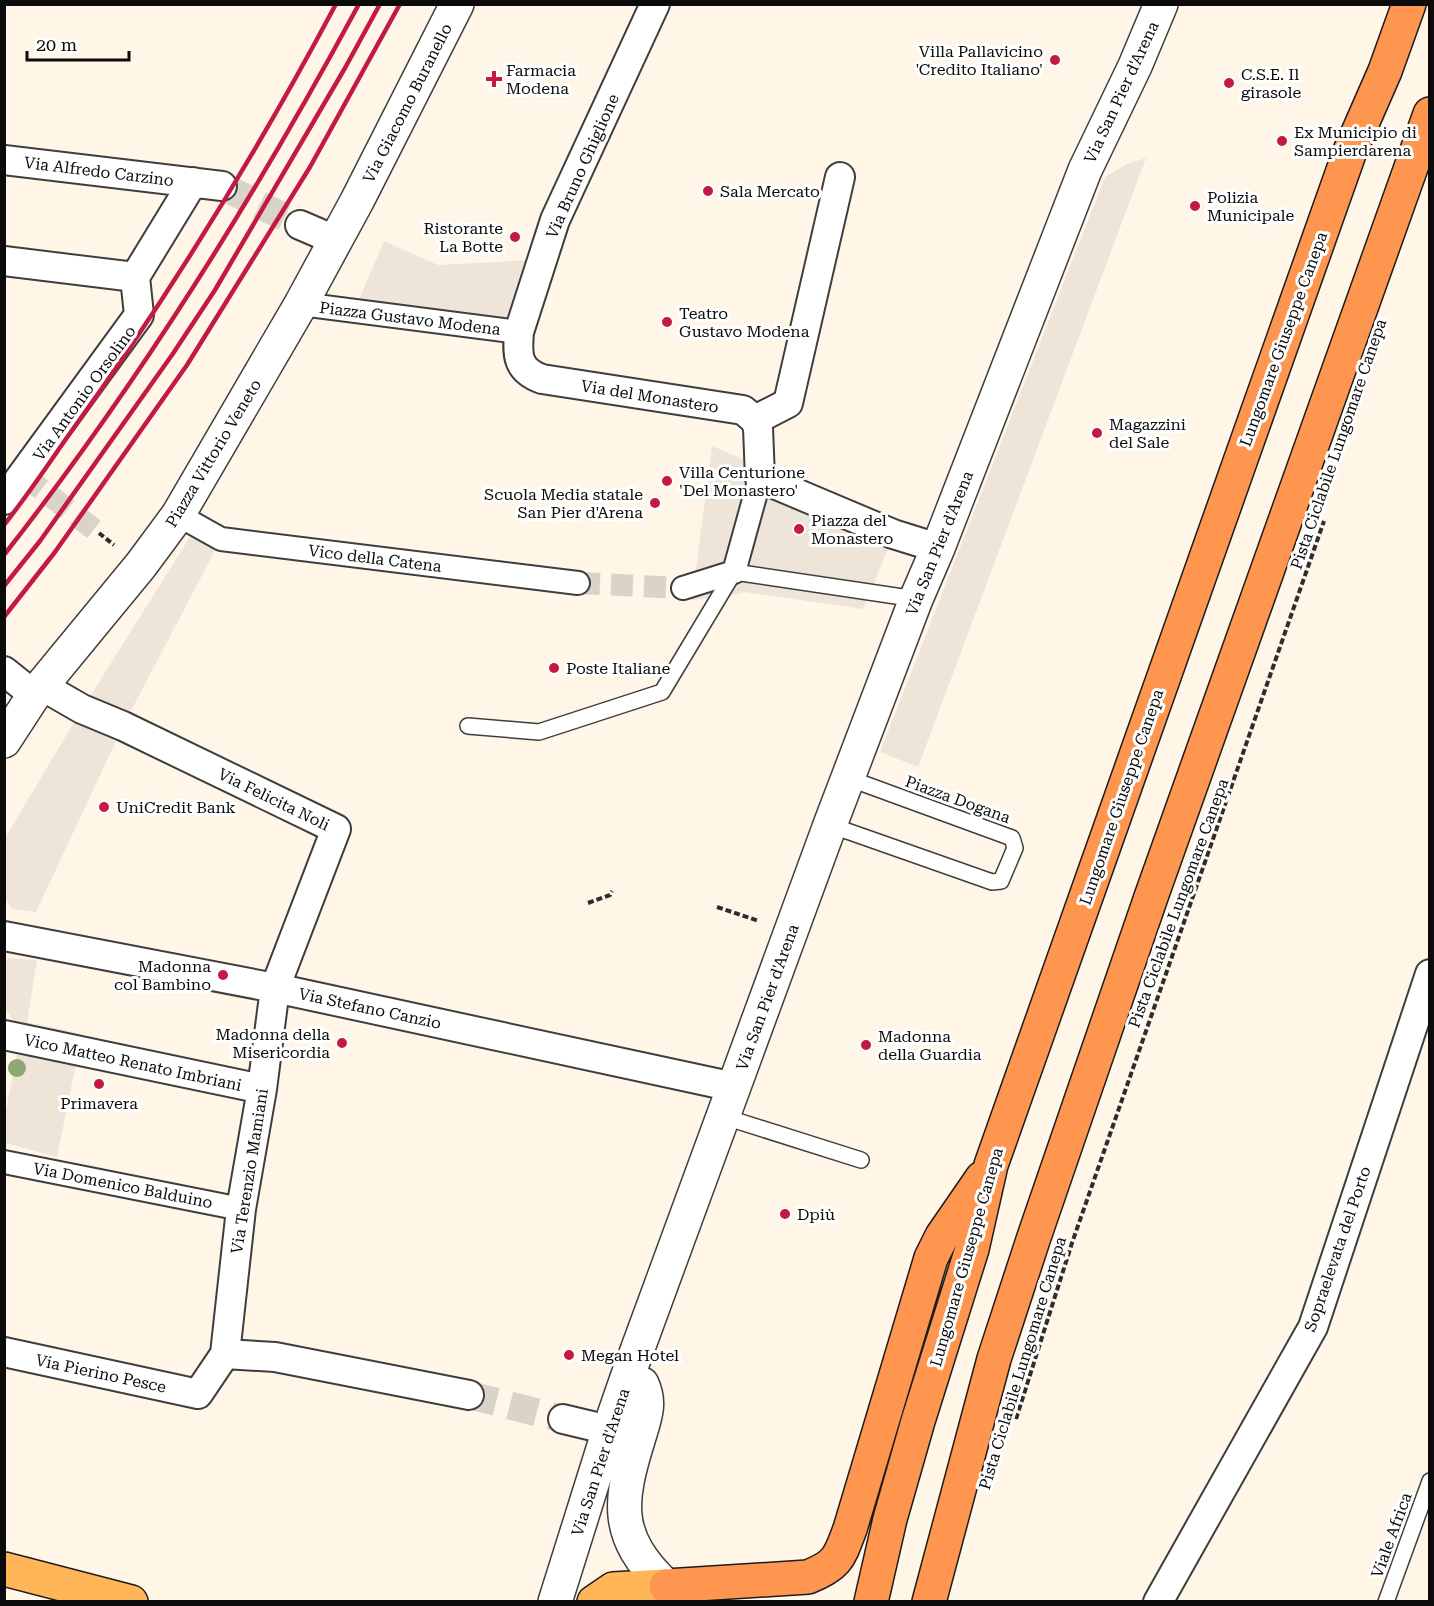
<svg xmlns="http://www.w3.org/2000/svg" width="1434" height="1606" viewBox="0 0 1434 1606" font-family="'Roboto Serif',serif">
<rect width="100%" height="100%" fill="#fff6e8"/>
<path fill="#eee4d8" d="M1146 158 918 767 880 752 1105 177 1127 164Z
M384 241 438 265 533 260 508 330 354 311Z
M712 446 898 525 863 609 745 592 719 598 692 600Z
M195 529 221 539 123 726 36 912 12 909 5 898V838L82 709Z
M8 958 37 960 27 1022 82 1034 57 1157 5 1143 4 1121 20 1038 16 1024 5 1008V963Z"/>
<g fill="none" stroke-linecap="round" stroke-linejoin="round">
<path stroke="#dad3c7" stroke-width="22" stroke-dasharray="22 11" stroke-linecap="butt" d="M24 476 99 533
M578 583 683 588"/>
<path stroke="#dad3c7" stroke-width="28" stroke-dasharray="28 14" stroke-linecap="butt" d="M222 186 300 225
M469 1395 563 1419"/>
<g stroke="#3e3e3e" stroke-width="18">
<path id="service" d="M468 726 539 732 662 692 734 572 916 599
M830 825 992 882 1001 881 1015 848 1012 838 848 778
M726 1113 725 1117 861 1160
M1386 1602 1430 1481"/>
</g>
<g stroke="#3e3e3e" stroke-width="26">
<path id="pedestrian" d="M301 304 519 332
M178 515 221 539 578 583
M683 588 734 572 760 478
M4 1162 241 1209"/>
</g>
<g stroke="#3e3e3e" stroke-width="32">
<path id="minor" d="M655 4 555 220 519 332C517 355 517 370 542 379L743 410 755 420 758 428 760 478 893 534 938 548
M4 160 222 186
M300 225 335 240
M4 261 135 277 193 182
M755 420 788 403 840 177
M4 500 139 315 135 277
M4 671 34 695
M42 686 82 709 123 726 336 829 275 988 262 1089 241 1209 225 1354
M4 936 275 988 734 1087
M4 1035 262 1089
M4 1352 198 1394 225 1354 275 1357 469 1395
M563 1419 609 1430
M1158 1602 1313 1327 1430 974"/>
</g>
<g stroke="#3e3e3e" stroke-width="36">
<path id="tertiary" d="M4 741 34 695 141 565 178 515 301 304 357 201 457 4
M627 1378 642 1384C651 1403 645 1417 639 1437 619 1501 613 1536 666 1586
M555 1602 609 1430 627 1378 830 825 916 599 938 548 1085 170 1135 66 1161 4"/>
</g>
<g stroke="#1c1c1c" stroke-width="36">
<path id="primary" d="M4 1569 131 1602
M594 1602 613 1589 666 1586"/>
</g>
<g stroke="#1c1c1c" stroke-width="36">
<path id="trunk" d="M666 1586 808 1577C838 1565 839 1558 850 1529L931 1258 942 1236 982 1178
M871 1602 890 1519 918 1421 972 1249 991 1165 1350 151 1385 71 1409 4
M929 1602 994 1359 1033 1240 1151 897 1430 114"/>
</g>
<path stroke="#2d2d2d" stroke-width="4" stroke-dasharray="6 3" stroke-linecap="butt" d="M99 533 114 545
M588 903 610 895 612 891
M717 907 759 921
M1016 1419 1072 1243 1324 521"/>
<use href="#service" stroke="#fff" stroke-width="15"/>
<use href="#pedestrian" stroke="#fff" stroke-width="22"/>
<use href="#minor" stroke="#fff" stroke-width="28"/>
<use href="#tertiary" stroke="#fff" stroke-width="33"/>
<use href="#primary" stroke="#ffb558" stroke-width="33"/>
<use href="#trunk" stroke="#ff964f" stroke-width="33"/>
<path stroke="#c31a44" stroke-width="4.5" d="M4 525C27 496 47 466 68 436 168 298 256 154 336 4
M4 555C139 383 255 197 359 4
M4 586 40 541 172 355 215 290 345 68 380 4
M4 617 55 552 187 365 310 167 400 4"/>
</g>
<circle fill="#91a775" cx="17" cy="1068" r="9"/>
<g fill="#c31a44" stroke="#fff" stroke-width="2">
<circle cx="1055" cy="60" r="6"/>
<path d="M491 70h6v6h6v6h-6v6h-6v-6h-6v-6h6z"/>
<circle cx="1229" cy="83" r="6"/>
<circle cx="1282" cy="141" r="6"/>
<circle cx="708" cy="191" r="6"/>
<circle cx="1195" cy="206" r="6"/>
<circle cx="515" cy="237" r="6"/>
<circle cx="667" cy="322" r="6"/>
<circle cx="1097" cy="433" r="6"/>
<circle cx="667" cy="481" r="6"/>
<circle cx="655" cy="503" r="6"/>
<circle cx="799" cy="529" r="6"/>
<circle cx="554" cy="668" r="6"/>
<circle cx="104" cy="807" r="6"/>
<circle cx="223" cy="975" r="6"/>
<circle cx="342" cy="1043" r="6"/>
<circle cx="866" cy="1045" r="6"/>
<circle cx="99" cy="1084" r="6"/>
<circle cx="785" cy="1214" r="6"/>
<circle cx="569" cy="1355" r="6"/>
</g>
<g text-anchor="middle" stroke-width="6" stroke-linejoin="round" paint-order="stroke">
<g font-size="16" fill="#0b0b0b" stroke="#fff" text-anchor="start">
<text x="1043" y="57" text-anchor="end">Villa Pallavicino<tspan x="1043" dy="18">'Credito Italiano'</tspan></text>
<text x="506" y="76">Farmacia<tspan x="506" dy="18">Modena</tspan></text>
<text x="1241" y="80">C.S.E. Il<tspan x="1241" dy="18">girasole</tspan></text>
<text x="1294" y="138">Ex Municipio di<tspan x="1294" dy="18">Sampierdarena</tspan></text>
<text x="720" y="197">Sala Mercato</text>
<text x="1207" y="203">Polizia<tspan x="1207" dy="18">Municipale</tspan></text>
<text x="503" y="234" text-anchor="end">Ristorante<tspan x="503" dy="18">La Botte</tspan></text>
<text x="679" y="319">Teatro<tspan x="679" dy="18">Gustavo Modena</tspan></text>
<text x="1109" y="430">Magazzini<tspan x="1109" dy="18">del Sale</tspan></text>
<text x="679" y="478">Villa Centurione<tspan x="679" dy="18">'Del Monastero'</tspan></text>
<text x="643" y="500" text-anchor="end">Scuola Media statale<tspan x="643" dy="18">San Pier d'Arena</tspan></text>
<text x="811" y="526">Piazza del<tspan x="811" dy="18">Monastero</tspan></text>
<text x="566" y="674">Poste Italiane</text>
<text x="116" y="813">UniCredit Bank</text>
<text x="211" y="972" text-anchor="end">Madonna<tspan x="211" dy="18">col Bambino</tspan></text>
<text x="330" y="1040" text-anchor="end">Madonna della<tspan x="330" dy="18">Misericordia</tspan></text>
<text x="878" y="1042">Madonna<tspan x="878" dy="18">della Guardia</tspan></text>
<text x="99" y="1109" text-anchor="middle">Primavera</text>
<text x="797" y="1220">Dpiù</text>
<text x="581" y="1361">Megan Hotel</text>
</g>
<g font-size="16" fill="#0b0b0b" stroke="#fff">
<text transform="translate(1121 92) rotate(-65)" y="6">Via San Pier d'Arena</text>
<text transform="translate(407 103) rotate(-63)" y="6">Via Giacomo Buranello</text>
<text transform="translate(582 166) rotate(-66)" y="6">Via Bruno Ghiglione</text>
<text transform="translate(99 171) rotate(7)" y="6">Via Alfredo Carzino</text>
<text transform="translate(410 318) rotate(7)" y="6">Piazza Gustavo Modena</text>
<text transform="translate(1283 339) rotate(-70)" y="6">Lungomare Giuseppe Canepa</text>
<text transform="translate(84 393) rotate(-54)" y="6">Via Antonio Orsolino</text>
<text transform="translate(650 396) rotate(9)" y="6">Via del Monastero</text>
<text transform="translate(1338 444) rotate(-71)" y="6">Pista Ciclabile Lungomare Canepa</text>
<text transform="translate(213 453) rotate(-59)" y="6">Piazza Vittorio Veneto</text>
<text transform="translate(939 543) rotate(-68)" y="6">Via San Pier d'Arena</text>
<text transform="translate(375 558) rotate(7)" y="6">Vico della Catena</text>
<text transform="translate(1121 797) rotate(-71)" y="6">Lungomare Giuseppe Canepa</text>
<text transform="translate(274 799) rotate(26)" y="6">Via Felicita Noli</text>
<text transform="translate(958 799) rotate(20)" y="6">Piazza Dogana</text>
<text transform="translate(1178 903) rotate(-70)" y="6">Pista Ciclabile Lungomare Canepa</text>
<text transform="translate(767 997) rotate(-70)" y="6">Via San Pier d'Arena</text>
<text transform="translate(370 1008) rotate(12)" y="6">Via Stefano Canzio</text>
<text transform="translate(133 1062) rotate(12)" y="6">Vico Matteo Renato Imbriani</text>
<text transform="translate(249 1171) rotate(-81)" y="6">Via Terenzio Mamiani</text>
<text transform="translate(123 1185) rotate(11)" y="6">Via Domenico Balduino</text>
<text transform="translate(1337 1249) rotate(-71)" y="6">Sopraelevata del Porto</text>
<text transform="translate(966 1257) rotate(-74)" y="6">Lungomare Giuseppe Canepa</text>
<text transform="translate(1022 1363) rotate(-73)" y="6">Pista Ciclabile Lungomare Canepa</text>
<text transform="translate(101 1373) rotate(12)" y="6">Via Pierino Pesce</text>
<text transform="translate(600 1462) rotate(-72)" y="6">Via San Pier d'Arena</text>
<text transform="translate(1391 1535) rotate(-70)" y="6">Viale Africa</text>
</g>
</g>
<rect width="1434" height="1606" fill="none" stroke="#0b0b0b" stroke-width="12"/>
<path d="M27 51v9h102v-9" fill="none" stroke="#0b0b0b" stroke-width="3"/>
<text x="36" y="51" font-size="18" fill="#0b0b0b" stroke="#ffffff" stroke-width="4.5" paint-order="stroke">20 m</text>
</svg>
